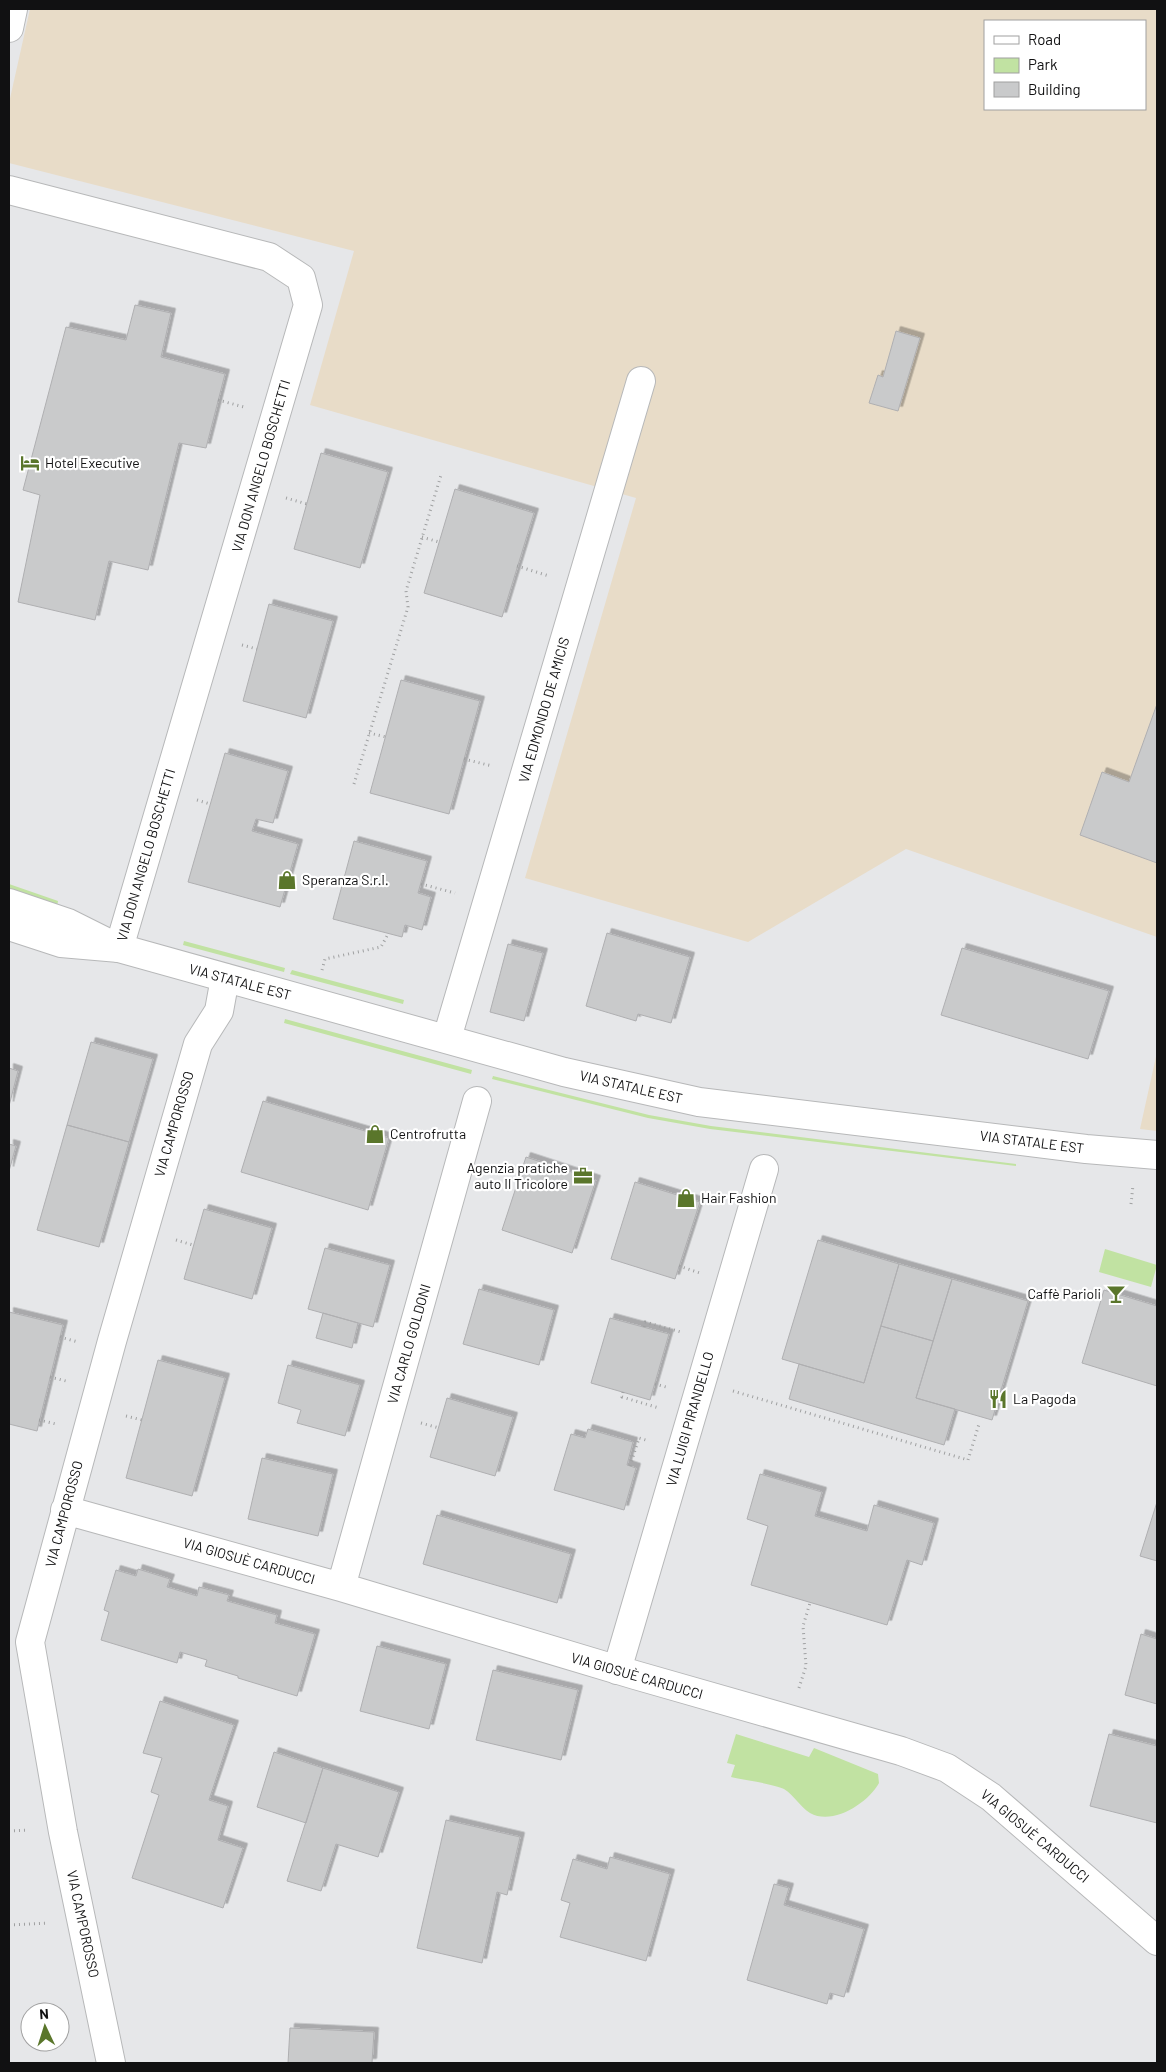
<svg xmlns="http://www.w3.org/2000/svg" width="1166" height="2072" viewBox="0 0 1166 2072" font-family="Barlow,sans-serif">
<defs>
<filter id="shadow"><feDropShadow dx="4.5" dy="-4.5" stdDeviation="0" flood-color="#0004"/></filter>
</defs>
<rect width="100%" height="100%" fill="#e6e7e9"/>
<path fill="#e8dcc8" fill-rule="evenodd" d="M30 9H1157V937L906 849 748 942 525 878 636 498 310 405 354 251 9 163V103ZM985 21H1145V109H985Z
M1157 1052V1131L1140 1129Z"/>
<path fill="#c1e2a2" d="M9 884 58 901 57 907 9 891Z
M184 941 285 968 284 972 183 945Z
M292 970 404 1000 403 1004 290 974Z
M285 1019 472 1070 471 1074 284 1023Z
M493 1076 649 1115 711 1126 1016 1164V1166L710 1129 648 1118 492 1079Z
M1105 1249 1157 1265 1151 1287 1099 1272Z
M736 1734 809 1757 814 1748 878 1774 879 1783C868 1803 833 1826 810 1813 800 1807 794 1795 784 1789 774 1784 744 1780 731 1777L735 1765 727 1763Z"/>
<path fill="#c9cacb" stroke="#afafb1" filter="url(#shadow)" d="M135 305 171 313 161 357 225 374 206 448 179 443 148 570 109 561 95 620 18 602 40 495 23 490 66 327 126 340Z
M896 331 920 338 898 411 869 403 878 375 883 377Z
M321 453 388 472 360 568 294 549Z
M455 489 534 513 502 617 424 593Z
M269 604 333 621 306 718 243 701Z
M401 680 480 701 449 814 370 793Z
M1157 704V863L1080 835 1102 772 1129 782Z
M225 753 288 771 273 823 256 819 252 831 298 844 280 907 188 882Z
M354 841 427 861 418 893 431 897 422 930 405 925 402 937 333 919Z
M607 933 690 957 671 1023 638 1014 636 1021 586 1006Z
M508 944 543 953 524 1021 490 1012Z
M962 948 1109 991 1088 1059 941 1015Z
M91 1042 153 1059 129 1142 67 1125Z
M9 1068 18 1071 9 1106Z
M263 1101 389 1138 368 1210 241 1172Z
M67 1125 129 1142 99 1247 37 1230Z
M9 1144 16 1146 9 1171Z
M526 1157 596 1180 572 1253 502 1230Z
M635 1182 700 1202 675 1279 611 1259Z
M204 1209 272 1228 252 1299 184 1279Z
M818 1240 899 1264 864 1383 782 1359Z
M325 1248 390 1265 373 1327 308 1309Z
M899 1264 952 1279 933 1341 881 1326Z
M952 1279 1028 1301 992 1420 916 1398Z
M479 1289 554 1310 539 1365 463 1344Z
M1104 1290 1157 1306V1386L1082 1363Z
M9 1312 63 1325 37 1431 9 1424Z
M323 1313 358 1323 352 1348 316 1338Z
M610 1318 669 1334 650 1400 591 1383Z
M881 1326 933 1341 916 1398 955 1409 944 1445 789 1399 799 1364 864 1383Z
M158 1360 225 1378 192 1496 126 1478Z
M288 1365 360 1385 345 1436 297 1423 301 1410 278 1403Z
M447 1398 513 1417 495 1476 430 1457Z
M588 1429 633 1442 627 1465 636 1468 624 1510 554 1490 571 1434 585 1438Z
M262 1458 333 1474 318 1536 248 1519Z
M760 1474 822 1492 815 1516 867 1531 874 1505 934 1523 922 1565 907 1560 887 1625 751 1585 768 1526 747 1519Z
M1157 1502V1561L1140 1556Z
M437 1515 571 1554 557 1603 423 1564Z
M138 1569 170 1579 167 1587 197 1596 199 1587 229 1595 227 1601 277 1615 275 1623 315 1634 297 1696 238 1678V1676L205 1666 207 1660 180 1652 177 1663 101 1640 109 1612 104 1610 116 1570 136 1576Z
M1141 1634 1157 1639V1704L1125 1695Z
M377 1646 446 1664 429 1729 360 1711Z
M493 1670 578 1690 561 1760 476 1740Z
M160 1701 234 1725 209 1800 228 1806 218 1840 243 1848 223 1908 132 1878 159 1795 151 1792 162 1758 143 1753Z
M1109 1734 1157 1746V1823L1090 1806Z
M274 1752 323 1768 306 1823 257 1807Z
M323 1768 399 1792 378 1857 336 1844 321 1891 287 1881Z
M446 1820 520 1837 507 1895 497 1892 482 1963 417 1948Z
M610 1857 670 1874 646 1961 560 1937 570 1903 561 1900 573 1859 607 1869Z
M774 1884 789 1888 784 1905 864 1929 844 1997 830 1993 827 2004 747 1980Z
M290 2028 374 2032 372 2063H288Z"/>
<g fill="none" stroke-linecap="round" stroke-linejoin="round">
<g stroke="#b7b8b9" stroke-width="30">
<path id="minor" d="M9 190 269 257 301 278 308 305 119 948
M447 1038 641 381
M65 1510 341 1587 635 1675 901 1751 947 1768 991 1797 1157 1941
M341 1587 477 1101
M617 1670 764 1169
M111 2063 63 1832 30 1642 112 1341 198 1044 219 1011 225 978"/>
</g>
<g stroke="#b7b8b9" stroke-width="30">
<path id="tertiary" d="M9 28 13 9
M9 903 68 923 104 941
M9 926 61 943 119 948 564 1072 699 1102 1086 1149 1157 1155"/>
</g>
<path stroke="#9fa0a1" stroke-width="3" stroke-dasharray="1 4" stroke-linecap="butt" d="M218 400 244 407
M286 498 307 504
M422 537 439 542
M517 566 549 576
M242 645 257 649
M369 733 386 737
M464 759 492 766
M354 784 408 607 406 591 441 475
M197 800 210 804
M421 884 455 893
M322 970 325 959 381 947 388 934
M1131 1204 1133 1185
M176 1240 193 1245
M679 1266 700 1273
M644 1327 645 1322 681 1332
M60 1337 78 1342
M50 1377 66 1381
M655 1384 666 1387
M733 1391 968 1460 979 1424
M623 1392 622 1397 659 1408
M126 1416 142 1420
M39 1420 56 1424
M421 1423 439 1428
M630 1466 639 1438 649 1441
M799 1688 806 1666 803 1626 810 1603
M9 1831 28 1830
M9 1925 48 1923"/>
<use href="#minor" stroke="#fff" stroke-width="28"/>
<use href="#tertiary" stroke="#fff" stroke-width="28"/>
</g>
<defs>
<g id="hotel-bare" transform="scale(1.5)"><path d="M-6-4.5h1.5V1H6V5H4.5V3h-9V5H-6ZM-4 0a1.8 1.8 0 1 1 3.6 0ZM.5 0V-2.5h3Q6-2.5 6 0Z" fill="#5a762b" stroke="#fff" stroke-width="2.5" paint-order="stroke"/></g>
<g id="shop-bare" transform="scale(1.5)"><path d="M-5-2.5h2.3a2.7 3.5 0 0 1 5.4 0H5L5.5 6h-11ZM-1.5-2.5h3a1.5 2.3 0 0 0-3 0Z" fill="#5a762b" stroke="#fff" stroke-width="2.5" paint-order="stroke"/></g>
<g id="office-bare" transform="scale(1.5)"><path d="M-6-3h4V-5.5h4V-3h4V5H-6ZM-1-4.5V-3h2v-1.5ZM-6 0V1H6V0Z" fill="#5a762b" stroke="#fff" stroke-width="2.5" paint-order="stroke"/></g>
<g id="bar-bare" transform="scale(1.5)"><path d="M-6-5H6L.8 .8V4.5H3.5V6h-7V4.5H-.8V.8Z" fill="#5a762b" stroke="#fff" stroke-width="2.5" paint-order="stroke"/></g>
<g id="restaurant-bare" transform="scale(1.5)"><path d="M-5-6h1v4h1v-4h1v4h1v-4h1v5L-1.5 .5V6h-2V.5L-5-1ZM5-6V6H3V1.5H1.5Q1.5-4 5-6Z" fill="#5a762b" stroke="#fff" stroke-width="2.5" paint-order="stroke"/></g>
</defs>
<g fill-rule="evenodd">
<use href="#hotel-bare" x="30" y="463"/>
<use href="#shop-bare" x="287" y="880"/>
<use href="#shop-bare" x="375" y="1134"/>
<use href="#office-bare" x="583" y="1176"/>
<use href="#shop-bare" x="686" y="1198"/>
<use href="#bar-bare" x="1116" y="1294"/>
<use href="#restaurant-bare" x="998" y="1399"/>
</g>
<g text-anchor="middle" stroke-width="4.5" stroke-linejoin="round" paint-order="stroke">
<g font-size="14" fill="#111112" stroke="#fff" text-anchor="start">
<text x="45" y="468">Hotel Executive</text>
<text x="302" y="885">Speranza S.r.l.</text>
<text x="390" y="1139">Centrofrutta</text>
<text x="568" y="1173" text-anchor="end">Agenzia pratiche<tspan x="568" dy="16">auto Il Tricolore</tspan></text>
<text x="701" y="1203">Hair Fashion</text>
<text x="1101" y="1299" text-anchor="end">Caffè Parioli</text>
<text x="1013" y="1404">La Pagoda</text>
</g>
<g font-size="14" fill="#111112" stroke="#fff">
<text transform="translate(261 466) rotate(-74)" y="5">VIA DON ANGELO BOSCHETTI</text>
<text transform="translate(544 710) rotate(-74)" y="5">VIA EDMONDO DE AMICIS</text>
<text transform="translate(146 855) rotate(-74)" y="5">VIA DON ANGELO BOSCHETTI</text>
<text transform="translate(240 982) rotate(15)" y="5">VIA STATALE EST</text>
<text transform="translate(631 1087) rotate(13)" y="5">VIA STATALE EST</text>
<text transform="translate(174 1124) rotate(-74)" y="5">VIA CAMPOROSSO</text>
<text transform="translate(1032 1142) rotate(7)" y="5">VIA STATALE EST</text>
<text transform="translate(409 1344) rotate(-74)" y="5">VIA CARLO GOLDONI</text>
<text transform="translate(690 1419) rotate(-74)" y="5">VIA LUIGI PIRANDELLO</text>
<text transform="translate(64 1514) rotate(-75)" y="5">VIA CAMPOROSSO</text>
<text transform="translate(249 1561) rotate(16)" y="5">VIA GIOSUÈ CARDUCCI</text>
<text transform="translate(637 1676) rotate(16)" y="5">VIA GIOSUÈ CARDUCCI</text>
<text transform="translate(1035 1836) rotate(40)" y="5">VIA GIOSUÈ CARDUCCI</text>
<text transform="translate(83 1924) rotate(78)" y="5">VIA CAMPOROSSO</text>
</g>
</g>
<rect width="1166" height="2072" fill="none" stroke="#111112" stroke-width="20"/>
<rect x="984" y="20" width="162" height="90" fill="#ffffff" stroke="#a0a0a0"/>
<rect x="994" y="36" width="25" height="8" fill="#ffffff" stroke="#a0a0a0"/>
<text x="1028" y="45" font-size="15" fill="#111112">Road</text>
<rect x="994" y="58" width="25" height="15" fill="#c1e2a2" stroke="#a0a0a0"/>
<text x="1028" y="70" font-size="15" fill="#111112">Park</text>
<rect x="994" y="82" width="25" height="15" fill="#c9cacb" stroke="#a0a0a0"/>
<text x="1028" y="95" font-size="15" fill="#111112">Building</text>
<g transform="translate(45 2027) rotate(356)"><circle r="24" fill="#ffffff" stroke="#a0a0a0"/>
<path d="M0-4L9 19L0 12L-9 19Z" fill="#5a762b"/>
<text y="-8" font-size="14" font-weight="bold" text-anchor="middle" fill="#111112">N</text>
</g>
</svg>
